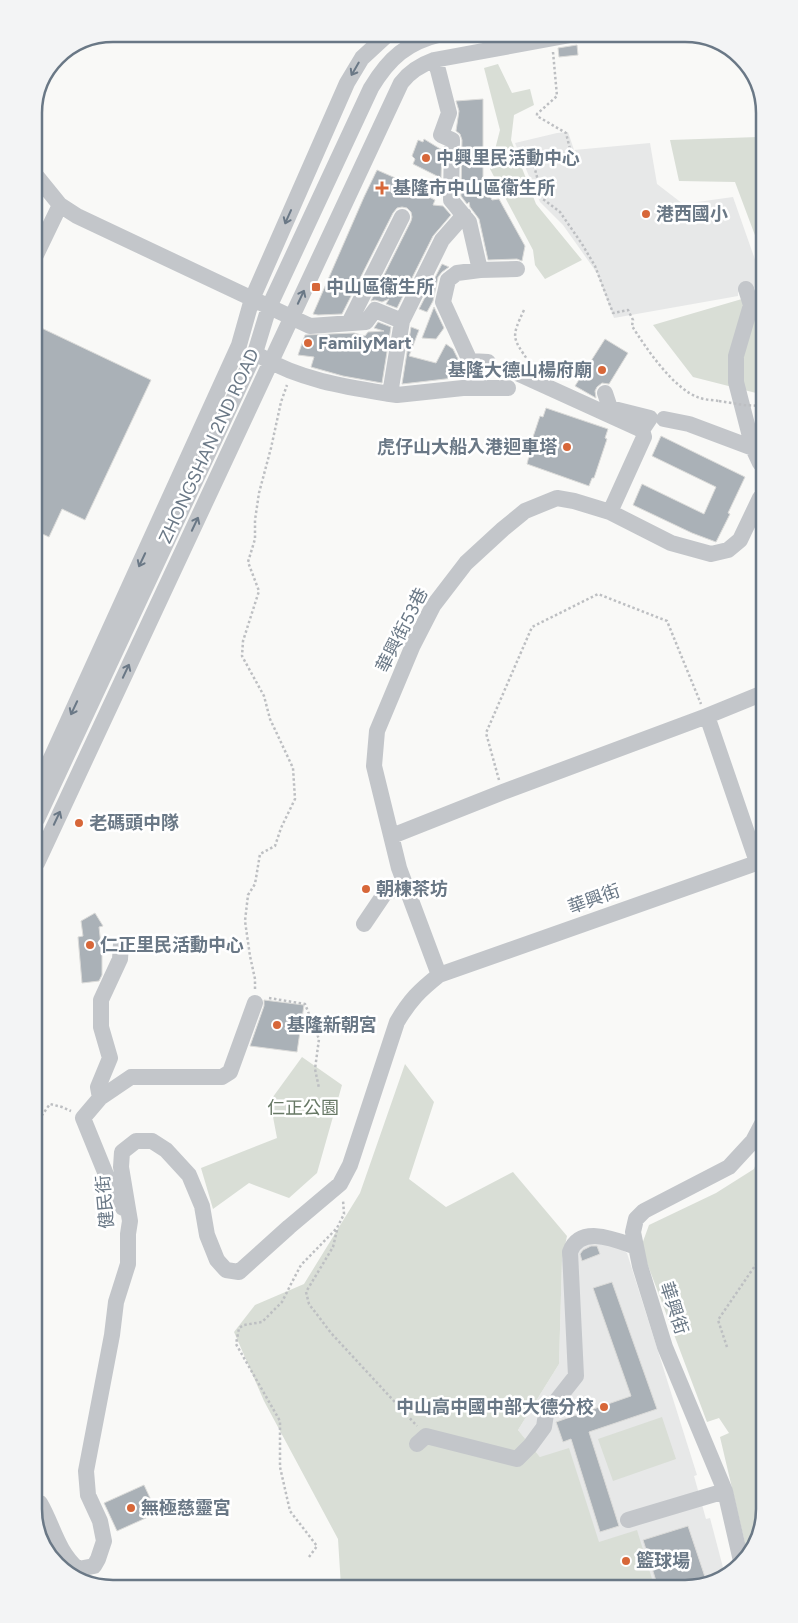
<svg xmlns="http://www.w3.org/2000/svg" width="798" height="1623" viewBox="0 0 798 1623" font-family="Figtree,'Noto Sans TC',sans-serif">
<rect width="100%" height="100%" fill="#f9f9f7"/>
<path fill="#e7e8e8" d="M568 132 574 150 650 143 657 184 683 204 733 197 759 271V288L746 289 738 292V296L614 318 597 273 563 225 540 202 515 143 557 133Z
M582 1239H604L627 1253 697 1475 694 1476 706 1519 710 1518 725 1575 715 1583 581 1585 540 1457 518 1430 559 1364 562 1260Z"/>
<path fill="#d9ded6" d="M498 64 512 93 530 89 534 105 514 115 511 140 536 204 582 260 545 279 535 265 533 250 490 169 500 130 484 68Z
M758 137 759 246 735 182 679 181 670 140Z
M759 294 760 394 693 377 653 325Z
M302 1057 342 1085 317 1173 289 1198 249 1183 213 1209 201 1168 277 1138 270 1101Z
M405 1064 434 1102 409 1179 446 1207 513 1172 567 1236 562 1260 559 1364 518 1430 540 1457 569 1448 599 1542 637 1530 652 1579 637 1584 341 1587 338 1539 264 1401 234 1332 255 1305 304 1284 360 1193Z
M763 1143 764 1509 751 1554 748 1556 720 1437 729 1433 719 1418 707 1422 641 1247 649 1225 716 1193 754 1169Z
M662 1417 676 1459 613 1481 598 1439Z"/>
<path fill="#aab1b7" stroke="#dbdbd9" d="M577 45 578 55 559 57 558 48Z
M483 99V183L492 200 499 199 525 246 522 261 517 259 488 260 479 219 470 207 469 202 467 204 461 196 462 140 460 134 456 131 459 111 456 101Z
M424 139 442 150 441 178 413 164 415 159 412 156 418 140 423 142Z
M377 170 400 180 399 183 435 200 433 205 443 206 451 215 433 236 397 308 386 304 389 299 382 302 375 300 371 301 411 221 412 217 411 212 407 208 402 207 397 208 393 213 342 314 318 315 313 314 364 197Z
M442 264 449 267 442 272 438 277 433 301 427 312 419 309Z
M434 307 444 328 436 339 422 338Z
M378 322 391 327 382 383 343 376 311 367 314 357 298 355 305 335 354 333 365 336 368 332 384 331 374 328Z
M35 325 151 380 85 520 62 509 49 537 36 531Z
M411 327 419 330 409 356 436 363 446 344 453 349 460 363 454 378 402 384Z
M605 339 628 353 609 384 602 383 597 387 595 391 596 398 575 386Z
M546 408 608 429 605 438 607 439 594 478H592L589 486 527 464 529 456 527 455 540 416 543 417Z
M661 436 745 477 728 513 730 514 716 542 692 533 633 505 642 484 704 514 716 487 652 456Z
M95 913 103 926 99 927 102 954V975L99 981 82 983 78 937 83 936 81 921Z
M264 1000 304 1005 297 1052 250 1046 264 1006Z
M591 1246H597L600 1254 582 1261 580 1254 583 1250Z
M612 1282 657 1409 589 1432 619 1526 600 1532 571 1439 563 1442 556 1422 631 1396 593 1288Z
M144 1485 157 1513 117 1531 104 1503Z
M688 1526 707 1583 657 1584 643 1540Z"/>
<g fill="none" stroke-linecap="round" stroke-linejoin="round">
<path stroke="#bdbfc2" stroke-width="2.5" stroke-dasharray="2.5 2.5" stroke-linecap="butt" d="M553 52 557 96 537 114V116L566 133 571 153 533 162 543 199 560 212 582 244 595 266 613 313 628 310 633 320 632 326C646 348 674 390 700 398 706 400 713 400 719 401
M524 310C511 338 512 337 529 362
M499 780 486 733 532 627 598 594 667 621 701 704
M255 989V979L250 956 245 921 248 895 255 884 260 854 275 846 281 828 295 799 293 768 270 719 264 696 242 656 243 641 259 591 248 562 255 539V520L259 493 271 448 281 402 287 385
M269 998 305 1004 319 1039 315 1069 319 1088
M38 1117 40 1118 50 1104 62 1107 71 1111
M337 1230 333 1247 306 1292 309 1304 331 1333 417 1426
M727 1347 718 1320 763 1254
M309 1557 317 1546 290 1511 280 1467V1421L236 1344 239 1328 244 1325 262 1322 282 1302 291 1284 301 1265 337 1228 344 1214 343 1200"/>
<path stroke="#c3c6ca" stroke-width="16" d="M434 60 438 70 449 113 441 135 452 140 451 200 469 222 480 270
M34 173 60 205 77 216 310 326 366 322 375 310 402 321
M35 257 60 205
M746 289 751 305 736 356V382L753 448 760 463
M349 323 402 217
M262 357C300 380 347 387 390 394L397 395 463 388H508
M488 362 470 361 443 302 448 280 457 273 480 270 517 269
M519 374 642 430
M605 393 610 408 650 418 642 430 644 437 610 512
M390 394 402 321 442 240 464 215
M664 419 689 424 753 448
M707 716 761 694
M37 789 239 345 252 299 347 83 362 58 388 34
M37 819 255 353 269 307 371 88C389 58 407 42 442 34
M392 836 503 792 707 716 757 862
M37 863 401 83C410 71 420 65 434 60L576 34
M364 924 385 893 406 886
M439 975 399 868 374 766 377 731 413 645 433 606 466 563 503 529 525 511 557 498 574 501 610 512 671 543 711 554 728 550 740 540 760 498
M100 1098 98 1087 110 1058 101 1027V1000L120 959 121 944
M123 1208 107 1177 83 1118 100 1098 131 1077H222L230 1072 255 1003
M417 1444 426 1436 517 1459 530 1446 544 1427 546 1414 576 1376 570 1252C580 1224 616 1240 636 1247
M40 1503C53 1525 57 1551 78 1569L94 1566 98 1559 104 1541 100 1521 88 1495 86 1471 112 1335 116 1302 128 1264V1234L130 1221 121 1167 122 1152 136 1141H152L166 1150 189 1175 202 1206 207 1235 217 1260 226 1270 239 1272 289 1227 340 1184 350 1165 397 1022C410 1000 419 991 439 975L762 861
M628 1520 725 1491
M741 1561 725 1491 665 1347 640 1266 633 1232 636 1219 644 1211 729 1167 753 1141 763 1122"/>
<path stroke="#bdbfc2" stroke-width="2.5" stroke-dasharray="2.5 2.5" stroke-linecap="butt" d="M719 401 744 405 760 406"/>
</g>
<defs><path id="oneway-shaft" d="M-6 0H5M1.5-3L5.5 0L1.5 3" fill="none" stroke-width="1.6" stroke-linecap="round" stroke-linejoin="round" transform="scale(1.25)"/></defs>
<g stroke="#6a7886">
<use href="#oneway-shaft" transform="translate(355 69) rotate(120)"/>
<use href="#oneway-shaft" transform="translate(288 217) rotate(114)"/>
<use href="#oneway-shaft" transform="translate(301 297) rotate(-65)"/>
<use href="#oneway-shaft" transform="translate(195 524) rotate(-65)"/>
<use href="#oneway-shaft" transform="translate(142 560) rotate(115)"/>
<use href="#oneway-shaft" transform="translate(126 671) rotate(-65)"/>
<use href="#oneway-shaft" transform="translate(74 708) rotate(115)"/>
<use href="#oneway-shaft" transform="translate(57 818) rotate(-65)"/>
</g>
<g fill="#d76739" stroke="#fff" stroke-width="2">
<circle cx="426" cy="158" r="5"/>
<path d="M379.5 180.5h5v5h5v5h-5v5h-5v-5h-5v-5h5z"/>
<circle cx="646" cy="214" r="5"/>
<rect x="311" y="282" width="10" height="10" rx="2.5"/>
<circle cx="308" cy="343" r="5"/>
<circle cx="602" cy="370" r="5"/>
<circle cx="567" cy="447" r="5"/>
<circle cx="79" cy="823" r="5"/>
<circle cx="366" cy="889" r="5"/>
<circle cx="90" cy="945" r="5"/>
<circle cx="277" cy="1025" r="5"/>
<circle cx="604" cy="1407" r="5"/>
<circle cx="131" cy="1508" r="5"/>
<circle cx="626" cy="1561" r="5"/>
</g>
<g text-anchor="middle" stroke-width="5" stroke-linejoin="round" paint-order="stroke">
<g font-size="18" font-weight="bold" fill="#6a7886" stroke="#fff" text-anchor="start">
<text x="436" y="164">中興里民活動中心</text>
<text x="393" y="194">基隆市中山區衛生所</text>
<text x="656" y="220">港西國小</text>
<text x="326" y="293">中山區衛生所</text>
<text x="318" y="349">FamilyMart</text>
<text x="592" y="376" text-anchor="end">基隆大德山楊府廟</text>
<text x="557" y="453" text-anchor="end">虎仔山大船入港迴車塔</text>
<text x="89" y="829">老碼頭中隊</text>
<text x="376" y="895">朝棟茶坊</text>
<text x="100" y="951">仁正里民活動中心</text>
<text x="287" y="1031">基隆新朝宮</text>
<text x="594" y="1413" text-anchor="end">中山高中國中部大德分校</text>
<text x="141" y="1514">無極慈靈宮</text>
<text x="636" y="1567">籃球場</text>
</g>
<g font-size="18" fill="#6a7886" stroke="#fff">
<text transform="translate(209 446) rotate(-65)" y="6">ZHONGSHAN 2ND ROAD</text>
<text transform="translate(402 630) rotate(-63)" y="6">華興街53巷</text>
<text transform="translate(594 899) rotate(-20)" y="6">華興街</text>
<text transform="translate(105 1202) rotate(-95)" y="6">健民街</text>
<text transform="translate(674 1308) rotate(72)" y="6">華興街</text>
</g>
<g font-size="18" fill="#677865" stroke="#fff">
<text x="303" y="1114">仁正公園</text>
</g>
</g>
<path d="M0 0H798V1623H0ZM113 42H685A71 71 0 0 1 756 113V1509A71 71 0 0 1 685 1580H113A71 71 0 0 1 42 1509V113A71 71 0 0 1 113 42Z" fill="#f3f4f5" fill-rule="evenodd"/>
<path fill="none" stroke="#6a7886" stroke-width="2.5" d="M113 42H685A71 71 0 0 1 756 113V1509A71 71 0 0 1 685 1580H113A71 71 0 0 1 42 1509V113A71 71 0 0 1 113 42Z"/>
</svg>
